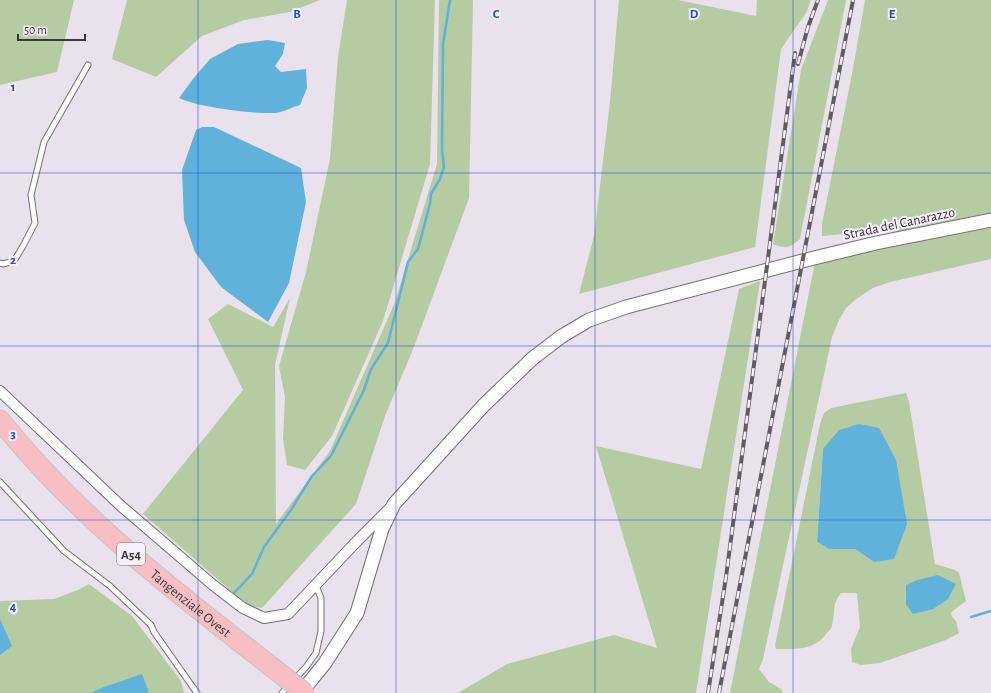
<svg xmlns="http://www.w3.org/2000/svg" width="991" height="693" viewBox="0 0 991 693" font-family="'Alegreya Sans',sans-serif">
<rect width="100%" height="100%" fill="#e9e1eb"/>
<path fill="#b5cba2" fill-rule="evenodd" d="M0 0H74L57 72 0 85Z
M127 0H320L290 12 244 20 202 36 156 77 112 59Z
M347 0H435L430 164 383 321 332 436 305 470 287 465 283 439 285 397 279 366 306 272 330 159 338 57Z
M439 0H473L469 198 414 347 385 416 356 504 262 608 247 605 143 514 243 390 208 319 228 304 273 327 290 298 275 365 276 524 330 451 395 302 437 164Z
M619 0H678L756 16 757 0H811L806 13 781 49 755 247 579 294 594 236 610 102Z
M828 0H846L800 239C790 248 786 249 773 244L801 70Z
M865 0H991V216L900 232H862L822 236V224L852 74Z
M991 225V259L890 282 873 288 856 299 846 308 839 320 832 337 763 659 759 669 769 682 781 689 783 693H730L815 262Z
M760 281 696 693H458L507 664 614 635 657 648 596 446 701 469 739 289Z
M906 393 909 402 935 564 955 570 959 573 966 601 955 609 951 613 952 617 956 621 959 633 946 640 880 663 861 665 852 662 851 649 860 627 857 593H841C831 605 836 612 832 625 832 628 829 631 827 633 813 651 797 649 776 649L775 646 820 424 824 413 831 408ZM823 449 874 562 855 549H829L817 542Z
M89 584 132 616 181 681 184 693H0V601L54 599 78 590Z"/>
<path fill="#60b2db" d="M268 40 285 43 283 54 275 66 281 72 306 69 307 88 300 105C292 107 282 113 274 113 253 114 197 107 179 98L193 79 210 59 238 44Z
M202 127H214L301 168 306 202 289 283 268 322 221 287 195 252 184 220 182 170 196 130Z
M859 424 879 428 896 460 907 524 894 559 874 562 855 549H829L817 542 823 449 839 430Z
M938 575 956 584 948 599 933 609 913 614 906 604V585L917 580Z
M0 619 12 646 0 655Z
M142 674 149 693H91L104 687Z"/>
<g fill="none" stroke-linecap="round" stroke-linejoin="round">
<path stroke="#60b2db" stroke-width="2.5" d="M234 593 252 574 264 547 291 510 312 476 331 456 364 390 371 369 388 343 408 262 418 249 430 204 431 194 440 179 444 167 442 150 443 44 450 0
M971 617 991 611"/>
<g stroke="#766f78" stroke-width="7">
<path id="service" d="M0 263 3 264 14 261 23 246 35 223 31 195 44 142 88 65
M0 482 64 551 110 586 151 625 154 632 197 693
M294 680 306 667 316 653 321 631V598L316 586
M282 693 288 686"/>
</g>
<g stroke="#766f78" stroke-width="12">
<path id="minor" d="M0 391 121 506 213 585 243 608 264 618 288 614 358 540 390 508"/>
</g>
<g stroke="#766f78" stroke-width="15">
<path id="tertiary" d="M298 693 308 684 325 663 357 613 382 529 394 504 484 405 533 358 562 336 589 320 626 307 814 258 876 243 991 220"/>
</g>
<g stroke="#c4c3c4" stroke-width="21">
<g id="motorway">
<path id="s1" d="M0 420C79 519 178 594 277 671"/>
</g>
</g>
<use href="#service" stroke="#fff" stroke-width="5"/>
<use href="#minor" stroke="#fff" stroke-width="10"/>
<use href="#tertiary" stroke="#fff" stroke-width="13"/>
<use href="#motorway" stroke="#f7bfc3" stroke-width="19"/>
<g stroke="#605c61" stroke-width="4">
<path id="rail" d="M798 64 808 27 818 0
M708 693 726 577 795 53
M719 693 853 0"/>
</g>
<use href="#rail" stroke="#f7eff9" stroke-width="2.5" stroke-dasharray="8" stroke-linecap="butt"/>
<g stroke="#c4c3c4" stroke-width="21" stroke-linecap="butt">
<path id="motorway-bridge" d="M277 671 305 693"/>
</g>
<use href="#motorway-bridge" stroke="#f7bfc3" stroke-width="19"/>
</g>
<path fill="none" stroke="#1d4ed8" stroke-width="1" stroke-opacity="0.55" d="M198 0V693M396 0V693M595 0V693M793 0V693M0 173H991M0 346H991M0 520H991"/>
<g text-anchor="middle" stroke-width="4" stroke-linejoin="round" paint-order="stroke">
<rect fill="#f7eff9" stroke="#736e74" stroke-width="1" x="117" y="543" width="28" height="22" rx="3"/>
<g font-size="13" font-weight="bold" fill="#3b373b">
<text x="131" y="559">A54</text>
</g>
<g font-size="14" fill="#3b373b" stroke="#f7eff9">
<text transform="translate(899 223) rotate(-12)" y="5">Strada del Canarazzo</text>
<text dy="5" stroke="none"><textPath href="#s1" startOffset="265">Tangenziale Ovest</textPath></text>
</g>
</g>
<g font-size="13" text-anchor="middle" font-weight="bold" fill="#1d4ed8" stroke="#f7eff9" stroke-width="4" stroke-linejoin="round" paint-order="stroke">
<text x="297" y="18">B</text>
<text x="496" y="18">C</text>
<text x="694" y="18">D</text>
<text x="892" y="18">E</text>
<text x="13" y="91">1</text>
<text x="13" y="264">2</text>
<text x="13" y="438">3</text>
<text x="13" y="611">4</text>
</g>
<path d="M18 34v6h67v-6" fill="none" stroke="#3b373b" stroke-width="2"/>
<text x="24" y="34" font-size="12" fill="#3b373b" stroke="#f7eff9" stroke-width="3" paint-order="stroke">50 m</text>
</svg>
